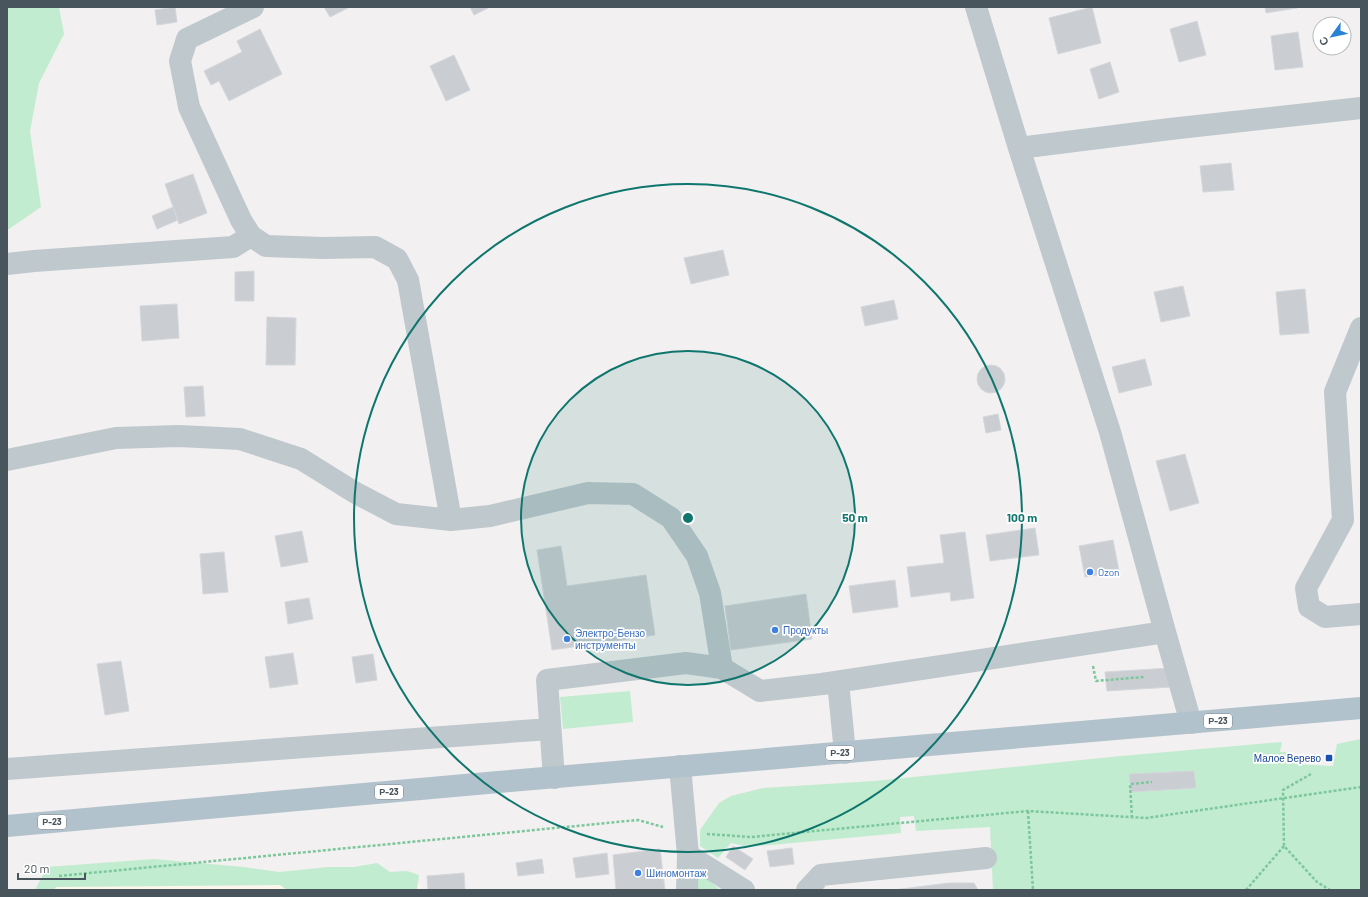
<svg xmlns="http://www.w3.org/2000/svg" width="1368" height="897" viewBox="0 0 1368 897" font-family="Barlow,sans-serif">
<rect width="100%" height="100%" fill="#f2f0f0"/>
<path fill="#fbf5eb" d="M420 884 421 890H54L56 887Z"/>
<path fill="#c2eccf" d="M7 7H59L64 34 39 83 30 131 41 207 9 229H7Z
M630 691 633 722 563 729 560 697Z
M1361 739V890H993L990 827 916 831 914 816 900 817 901 833 748 847 731 843 718 858 700 846V830L719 803 731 796 763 788 874 781 1121 756 1282 742 1280 752H1291L1295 764 1333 766 1337 744Z
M154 859 244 867 279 872 328 867H354L377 863 390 872 407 871 419 875 417 890H287L280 885 56 887 54 890H35L47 867Z
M696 876 705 877 720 890H696Z"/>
<path fill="#caced2" stroke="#d4d7db" d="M175 7 177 22 157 25 155 10Z
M324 7H350L330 17Z
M470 7H490L474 15Z
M1092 7 1101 43 1058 54 1049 18Z
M1265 7H1297V8L1266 13Z
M1197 21 1206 55 1179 62 1170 29Z
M260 29 282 74 229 101 219 81 211 85 204 71 242 52 237 41Z
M1298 32 1303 67 1275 70 1271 36Z
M454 55 470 90 446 101 430 66Z
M1110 62 1119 92 1099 99 1090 69Z
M1231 163 1234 190 1203 192 1200 166Z
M193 174 207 213 179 224 165 184Z
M173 207 178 220 157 229 152 216Z
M723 250 729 275 691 284 684 258Z
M254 271V301H235V272Z
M1183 286 1190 316 1161 322 1154 292Z
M1305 289 1309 333 1280 335 1276 292Z
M894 300 898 319 865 326 861 307Z
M177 304 179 338 142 341 140 306Z
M267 317 296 318 295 365H266Z
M1145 359 1152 385 1119 393 1112 367Z
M977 379a14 14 0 1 1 28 0a14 14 0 1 1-28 0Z
M203 386 205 416 186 417 184 387Z
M998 414 1001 430 986 433 983 417Z
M1185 454 1199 503 1170 511 1156 461Z
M1035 528 1039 555 990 561 986 535Z
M302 531 308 562 281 567 275 536Z
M965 532 974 598 951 601 950 592 911 597 907 567 944 563 940 535Z
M1113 540 1119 571 1085 577 1079 546Z
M561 546 567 586 646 575 655 635 552 650 537 550Z
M224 552 228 592 203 594 200 554Z
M895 580 898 607 853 613 849 586Z
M806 594 812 639 731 650 725 606Z
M309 598 313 619 288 624 285 602Z
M293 653 298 684 270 688 265 657Z
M373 654 377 680 356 683 352 657Z
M121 661 129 711 105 715 97 664Z
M1170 668 1171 687 1107 691 1105 672Z
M1194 771 1196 788 1131 792 1129 774Z
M733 846 753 859 745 870 726 857Z
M792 848 794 864 770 867 767 851Z
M660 849 665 890H616L613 855Z
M607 853 609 874 576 878 573 858Z
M542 859 544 873 518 876 516 863Z
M464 873 465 890H428L427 876Z
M949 883H974L978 890H893Z"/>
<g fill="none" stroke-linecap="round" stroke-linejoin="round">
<path stroke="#7dc79c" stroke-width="2.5" stroke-dasharray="3 2" stroke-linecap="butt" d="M1093 666 1096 681 1144 677
M1311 774 1283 790 1284 846 1317 882 1330 890
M1028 811 1033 890
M1132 818 1130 784 1152 782
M707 834 751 837 1028 811 1146 818 1361 787
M59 876 638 820 663 827
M1246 890 1284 846"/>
<path stroke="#bfc8cd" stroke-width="22" d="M253 7 187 39 180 61 189 107 241 220 251 236 266 246 323 248 375 247 397 259 408 280 451 520
M976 7 1019 148 1110 432 1165 632 1191 723
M1019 148 1170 129 1361 108
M7 264 34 261 233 247 251 236
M1361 328 1335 392 1343 520 1306 588 1309 607 1325 617 1361 614
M7 460 116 438 179 436 240 439 301 459 354 492 396 514 451 520 490 516 588 493 633 494 671 518 697 556 710 593 722 668
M838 682 845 753
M680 766 688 855 687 890
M7 769 550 729
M554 778 547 680 686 663 722 668 760 691 822 684 1165 632
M688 855 744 890
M807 890 821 875 986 858"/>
<path stroke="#b2c2cc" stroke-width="22" d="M7 826C458 783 910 749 1361 708"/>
</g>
<circle cx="688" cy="518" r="167" fill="#0f766e" fill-opacity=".12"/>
<g fill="none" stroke="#0f766e" stroke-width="2">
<circle cx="688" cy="518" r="167"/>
<circle cx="688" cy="518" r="334"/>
</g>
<g fill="#3f7fe0" stroke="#fff" stroke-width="1.5">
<circle cx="1090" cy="572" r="4"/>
<circle cx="775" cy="630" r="4"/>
<circle cx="567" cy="639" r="4"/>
<circle cx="638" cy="873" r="4"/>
</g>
<rect fill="#1a4fb4" stroke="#fff" stroke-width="1.5" x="1325" y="754" width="8" height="8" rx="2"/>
<g text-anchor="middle" stroke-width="3.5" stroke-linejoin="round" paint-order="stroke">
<g fill="#fff" stroke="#80888d" stroke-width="1">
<rect x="1204" y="714" width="28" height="14" rx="3"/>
<rect x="826" y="746" width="28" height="14" rx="3"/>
<rect x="375" y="785" width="28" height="14" rx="3"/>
<rect x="38" y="815" width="28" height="14" rx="3"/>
</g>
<g font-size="9" font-weight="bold" fill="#49555c">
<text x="1218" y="724">Р-23</text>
<text x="840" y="756">Р-23</text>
<text x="389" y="795">Р-23</text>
<text x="52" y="825">Р-23</text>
</g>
<g font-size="10" fill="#366cbe" stroke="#fff" text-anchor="start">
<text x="1098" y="576">Ozon</text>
<text x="783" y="634">Продукты</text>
<text x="575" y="637">Электро-Бензо<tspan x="575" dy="12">инструменты</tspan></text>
<text x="646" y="877">Шиномонтаж</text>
</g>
<g font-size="10" fill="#164399" stroke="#fff" text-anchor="end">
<text x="1321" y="762">Малое Верево</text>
</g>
</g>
<circle cx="688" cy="518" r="6" fill="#0f766e" stroke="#fff" stroke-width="2"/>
<g font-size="12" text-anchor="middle" font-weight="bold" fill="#0f766e" stroke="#fff" stroke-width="3.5" stroke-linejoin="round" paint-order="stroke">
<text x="855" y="522">50 m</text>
<text x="1022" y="522">100 m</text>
</g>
<rect width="1368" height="897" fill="none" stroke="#49555c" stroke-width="16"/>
<g transform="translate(1332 36) rotate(237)"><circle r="19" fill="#ffffff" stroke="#b6bbbe"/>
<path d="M0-3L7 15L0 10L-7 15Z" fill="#2882d5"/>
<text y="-6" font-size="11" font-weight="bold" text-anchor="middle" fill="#49555c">С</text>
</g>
<path d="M18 873v6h67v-6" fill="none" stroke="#49555c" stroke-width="2"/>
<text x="24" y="873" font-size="12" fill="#49555c" stroke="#ffffff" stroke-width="3" paint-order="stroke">20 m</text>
</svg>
